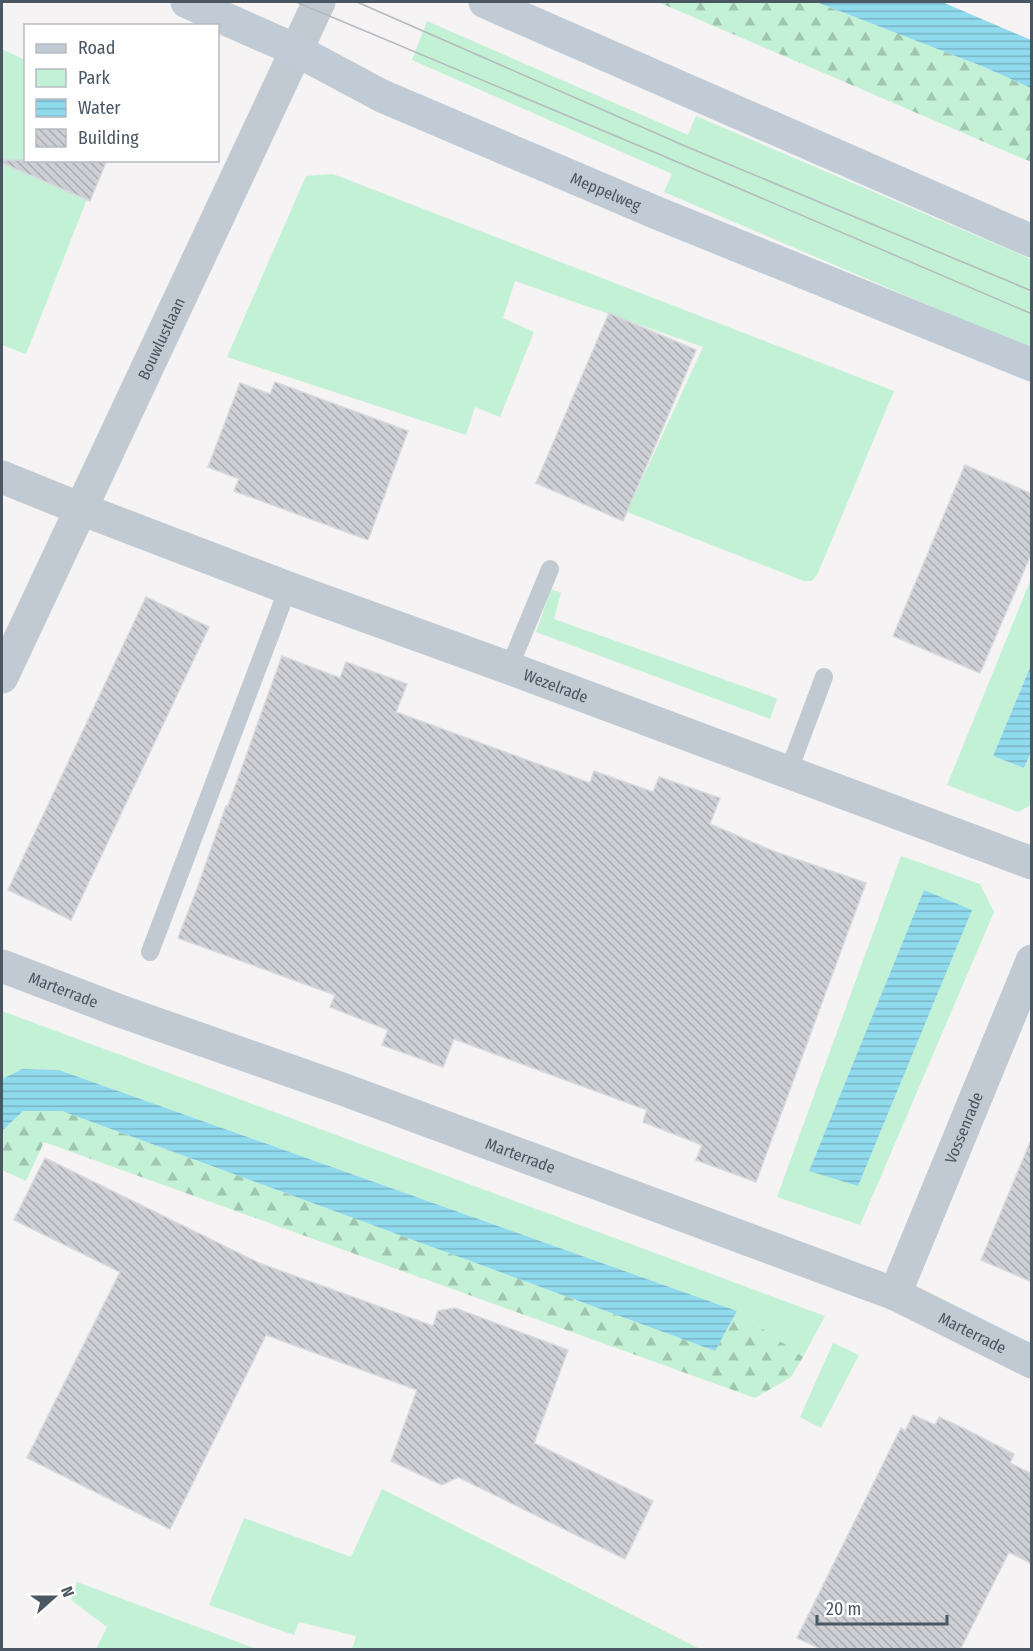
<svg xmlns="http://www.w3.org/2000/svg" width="1033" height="1651" viewBox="0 0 1033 1651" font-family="'Fira Sans Condensed',sans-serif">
<defs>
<pattern id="forest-firs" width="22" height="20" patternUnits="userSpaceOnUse" patternTransform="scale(1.5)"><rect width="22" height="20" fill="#c3f1d5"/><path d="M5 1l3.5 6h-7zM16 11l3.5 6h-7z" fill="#a0c6b0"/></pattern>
<pattern id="water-rules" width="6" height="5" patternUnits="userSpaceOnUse" patternTransform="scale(1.5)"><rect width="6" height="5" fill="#90daee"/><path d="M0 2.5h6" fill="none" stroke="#78b4c4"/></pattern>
<pattern id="building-back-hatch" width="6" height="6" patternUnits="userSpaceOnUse" patternTransform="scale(1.5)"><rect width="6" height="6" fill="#cdcfd5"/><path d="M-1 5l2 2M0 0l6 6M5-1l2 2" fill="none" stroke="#a8abb0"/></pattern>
</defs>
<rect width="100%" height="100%" fill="#f5f3f3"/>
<path fill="#c3f1d5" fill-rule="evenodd" d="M427 21 688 135 696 116 1031 259V349L664 192 672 174 412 60Z
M2 49 25 60 26 160 102 161 26 354 2 345Z
M333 174 894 391 818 573 812 581H804L627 512 703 347 515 281 503 318 534 332 500 417 475 407 466 435 227 357 306 176Z
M1031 579V665L993 756 1024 768 1031 752V805L1018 812 947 785Z
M551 589 561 593 554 619 773 697 777 699 770 719 536 632Z
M901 856 980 884 994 912 860 1225 777 1197ZM924 891 858 1185 810 1171H809Z
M2 1011 825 1316 803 1357 737 1311 59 1070 22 1069 2 1079Z
M833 1343 859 1355 821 1428 800 1417Z
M382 1489 700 1649H352L356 1636 299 1622 294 1635 209 1605 244 1518 351 1557Z
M77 1582 257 1649H96L107 1627 71 1600Z"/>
<path fill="url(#forest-firs)" d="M658 2H816L984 67 1031 88V162Z
M23 1111H62L715 1351 737 1311 803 1357 791 1377 755 1398 44 1142 26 1181 2 1170V1131Z"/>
<path fill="url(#water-rules)" d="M816 2H942L1031 40V88L984 67Z
M1031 665V752L1024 768 993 756Z
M924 890 972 910 858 1186 809 1171Z
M22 1069 59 1070 737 1311 715 1351 62 1111H23L2 1131V1079Z"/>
<path fill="url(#building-back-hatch)" stroke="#d7d9de" stroke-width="1.5" d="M2 160H107L90 201 2 163Z
M609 313 696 350 623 521 536 483Z
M275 382 408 431 368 540 234 491 239 479 208 467 240 383 270 394Z
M965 465 1032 494V552L980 673 893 636Z
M146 597 209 627 71 920 8 890Z
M282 656 340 678 346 662 407 684 396 712 590 783 594 771 653 792 659 777 720 798 710 824 773 851 866 883 756 1182 696 1160 702 1145 643 1122 647 1110 454 1039 443 1067 382 1045 388 1030 330 1007 335 995 178 938 197 889 226 806H228Z
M1031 1140 1032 1141V1282L981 1260Z
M45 1158 259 1263 433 1326 438 1311 455 1308 568 1350 534 1443 653 1501 625 1559 458 1477 442 1485 391 1461 417 1390 266 1335 170 1529 27 1458 120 1272 14 1220Z
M913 1415 935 1425 939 1417 969 1431 1014 1454 1010 1463 1032 1474V1564L1009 1552 960 1650H823L797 1638 901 1428 905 1431Z"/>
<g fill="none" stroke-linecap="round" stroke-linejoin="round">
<path stroke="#c1cad2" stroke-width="18" d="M509 668 550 569
M788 773 824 677
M150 952 288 588"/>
<g stroke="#c1cad2" stroke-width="33">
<path id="s1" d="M2 477 81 509 288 588 509 668 1032 863"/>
<path id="s2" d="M2 677 319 2"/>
<path id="s3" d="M2 966 120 1011 345 1090 895 1294 1032 1362"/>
<path id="s4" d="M895 1294 1032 961"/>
</g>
<g stroke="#c1cbd6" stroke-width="33">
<path id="s5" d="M187 2 296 50 382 96 657 213 1032 365"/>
<path d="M485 2 1032 241"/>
</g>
<path stroke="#b5b8bd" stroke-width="1.5" d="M296 2 661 155 1032 314
M357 2 685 146 1032 291"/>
</g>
<g text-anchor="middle" stroke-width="4.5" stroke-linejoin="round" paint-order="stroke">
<g font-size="16" fill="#4a5661" stroke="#fff">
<text dy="6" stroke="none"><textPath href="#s5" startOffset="460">Meppelweg</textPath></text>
<text dy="6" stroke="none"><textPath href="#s2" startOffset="374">Bouwlustlaan</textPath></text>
<text dy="6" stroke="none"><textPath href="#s1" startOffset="592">Wezelrade</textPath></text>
<text dy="6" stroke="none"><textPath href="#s3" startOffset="66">Marterrade</textPath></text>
<text dy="6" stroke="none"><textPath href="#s4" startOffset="180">Vossenrade</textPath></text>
<text dy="6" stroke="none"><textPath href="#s3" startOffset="552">Marterrade</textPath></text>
<text dy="6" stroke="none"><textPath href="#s3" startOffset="1038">Marterrade</textPath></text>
</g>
</g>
<rect width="1033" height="1651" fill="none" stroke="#4a5661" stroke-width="6"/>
<rect x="24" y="24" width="195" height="138" fill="#ffffff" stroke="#b7bbc0" stroke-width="1.5"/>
<rect x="36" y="44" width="30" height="9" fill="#c1cbd6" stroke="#b7bbc0" stroke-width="1.5"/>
<text x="78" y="54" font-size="18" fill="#4a5661">Road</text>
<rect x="36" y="69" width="30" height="18" fill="#c3f1d5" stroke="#b7bbc0" stroke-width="1.5"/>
<text x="78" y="84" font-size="18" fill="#4a5661">Park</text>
<rect x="36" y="99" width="30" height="18" fill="url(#water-rules)" stroke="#b7bbc0" stroke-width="1.5"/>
<text x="78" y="114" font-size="18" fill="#4a5661">Water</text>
<rect x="36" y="129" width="30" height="18" fill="url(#building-back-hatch)" stroke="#b7bbc0" stroke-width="1.5"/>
<text x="78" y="144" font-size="18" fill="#4a5661">Building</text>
<g transform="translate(54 1597) rotate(69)" stroke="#ffffff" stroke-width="4.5" paint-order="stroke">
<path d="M0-4.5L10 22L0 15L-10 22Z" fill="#4a5661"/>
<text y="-9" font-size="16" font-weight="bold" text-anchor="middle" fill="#4a5661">N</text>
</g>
<path d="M817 1615v9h130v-9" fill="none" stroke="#4a5661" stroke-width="3"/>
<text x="826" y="1615" font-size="18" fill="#4a5661" stroke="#ffffff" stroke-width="4.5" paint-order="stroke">20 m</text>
</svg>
